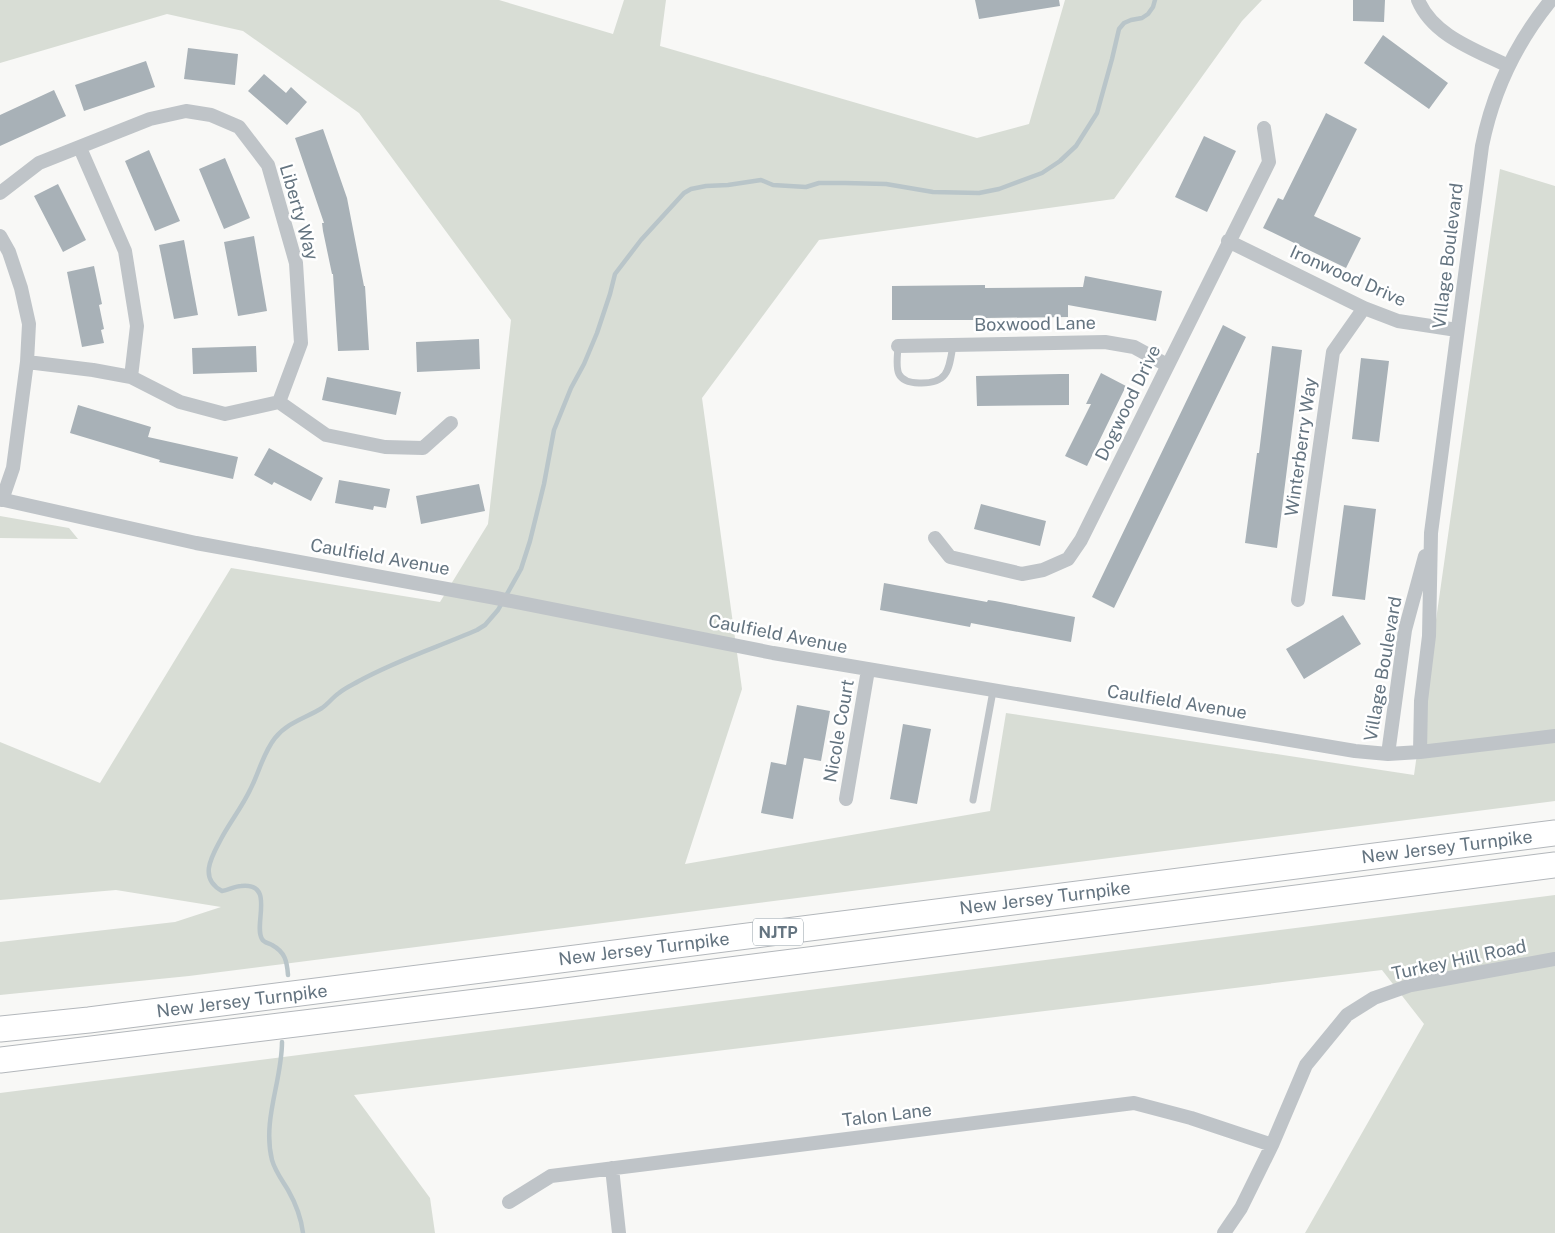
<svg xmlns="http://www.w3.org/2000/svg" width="1555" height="1233" viewBox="0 0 1555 1233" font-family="'Public Sans',sans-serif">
<rect width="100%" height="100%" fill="#f8f8f6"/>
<path fill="#d8ddd5" d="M0 0H499L613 34 624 0H666L660 46 977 138 1029 124 1065 0H1262L1242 21 1114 199 819 240 702 398 742 689 685 864 990 811 1006 713 1414 775 1500 169 1555 186V801L189 976 0 995V942L175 922 221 907 116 890 0 900V742L100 783 231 568 440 602 488 524 511 320 359 113 243 31 167 14 0 63Z
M0 516 69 528 78 539 0 538Z
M1555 895V1233H1305L1424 1024 1382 970 354 1095 430 1198 435 1233H0V1093Z"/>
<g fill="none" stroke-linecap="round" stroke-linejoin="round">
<path stroke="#b9c5c9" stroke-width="4.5" d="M288 975C287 961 285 952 272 945 269 943 264 943 262 939 253 925 276 882 241 886 235 886 229 890 222 891 198 878 212 856 221 839 230 822 242 807 250 790 259 773 263 753 275 738 288 722 306 718 322 708 328 704 333 697 339 693 345 688 352 685 359 681 397 660 438 647 477 630L485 625 498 610 521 569 530 541 544 484 554 430 571 388 584 364 597 333 610 294 615 274 641 240 684 193 691 189 706 186 728 185 761 180 773 185 806 187 819 183H845L886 184 933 192 979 193 999 189 1042 173 1060 161 1076 146 1097 113 1112 59 1119 29 1124 23 1131 20 1142 18 1148 14 1153 7 1155 0
M282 1042C282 1081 262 1120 272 1160 275 1171 282 1180 288 1190 296 1204 301 1217 303 1233"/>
</g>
<path fill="#a8b1b7" d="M975 0H1059L1060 6 979 19Z
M1353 0H1385L1384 22 1353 21Z
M1383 35 1448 83 1429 109 1364 63Z
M188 48 238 54 235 85 184 79Z
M146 61 155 87 84 111 75 85Z
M264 74 286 93 291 87 307 102 287 125 248 91Z
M54 90 66 116 0 146V115Z
M1326 113 1357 129 1314 216 1361 238 1346 268 1263 228 1278 198 1283 200Z
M323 129 347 198 364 286H365L369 350 338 351 333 274H332L323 231 322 223H324L295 138Z
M1204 136 1236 151 1207 212 1175 197Z
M149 150 180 221 155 231 125 161Z
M225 158 250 218 224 229 199 169Z
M58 184 86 240 63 252 34 196Z
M254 236 267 311 238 316 224 242Z
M184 240 198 315 174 319 159 245Z
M94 266 102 304 99 305 104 329 101 330 104 343 82 347 67 272Z
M1085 276 1162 291 1156 321 1068 305V317L985 318V320H892V286L985 285V288L1083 287Z
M1223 325 1246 337 1114 608 1092 597Z
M479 339 480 369 417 372 416 342Z
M256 346 257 372 193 374 192 348Z
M1272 346 1302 350 1277 548 1245 543 1257 453H1259Z
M1361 358 1389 361 1379 442 1352 439Z
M1101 373 1126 386 1087 466 1065 456 1091 404H1086Z
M1060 374H1069V405L977 406 976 376Z
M327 377 401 392 396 415 322 400Z
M78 405 151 427 148 437 238 457 233 479 159 462 160 460 70 433Z
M269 448 323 478 311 501 274 482 272 485 254 475Z
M339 480 390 489 386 508 374 506 373 510 335 503Z
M479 484 485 511 421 524 416 496Z
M981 504 1046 521 1040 546 974 529Z
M1344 505 1376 509 1365 600 1332 596Z
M884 583 987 602 988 600 995 601 1075 617 1071 642 971 623 970 627 880 610Z
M1343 615 1361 644 1304 679 1286 649Z
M797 705 830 711 821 761 804 758 793 819 761 813 771 762 786 765Z
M903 724 931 729 917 804 890 799Z"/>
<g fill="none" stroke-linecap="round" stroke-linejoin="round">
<g stroke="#b3b7bb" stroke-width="27">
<path id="highway" d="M0 1029 89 1020 1555 833
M0 1060 534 995 1555 865"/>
</g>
<path stroke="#bfc4c8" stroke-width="7" d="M898 346C897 366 892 382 919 383 948 384 949 370 953 345
M973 800 993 691"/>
<path stroke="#bfc4c8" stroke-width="14" d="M1418 0C1433 36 1476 50 1508 66
M80 148 125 251 137 326 131 377
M0 193 39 163 150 119 186 111 211 115 239 127 268 165 296 263 301 343 279 402 225 414 180 402 131 377 93 370 27 362
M0 236 9 252 21 288 29 324 27 362 13 468 2 500
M1228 241 1364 308 1398 321 1457 330
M898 346 1105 342 1134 347 1167 365
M279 402 326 435 385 447 423 448 451 423
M0 499 196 543 496 598 773 653 1355 751 1388 754 1420 752 1555 736
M935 538 950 557 1022 574 1043 570 1068 559 1081 540 1269 162 1264 128
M1298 600 1333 352 1364 308
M1420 752 1421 701 1429 636 1431 533 1482 146C1493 91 1516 43 1551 0
M1388 754 1405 630 1425 556
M846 799 868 670
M612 1168 619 1233
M509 1202 551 1176 1134 1103 1191 1118 1272 1145
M1224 1233 1241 1208 1272 1145 1306 1065 1347 1015 1374 998 1411 985 1555 959"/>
<use href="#highway" stroke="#fff" stroke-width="25"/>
</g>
<g text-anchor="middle" stroke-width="5" stroke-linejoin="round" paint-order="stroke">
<rect fill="#fff" stroke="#929ea6" stroke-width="1" x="753" y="918.5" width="50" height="27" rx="4"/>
<g font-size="16" font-weight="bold" fill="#647480">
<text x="778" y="938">NJTP</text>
</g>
<g font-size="18" fill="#647480" stroke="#fff">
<text transform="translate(299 212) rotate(74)" y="6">Liberty Way</text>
<text transform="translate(1448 256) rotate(-83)" y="6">Village Boulevard</text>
<text transform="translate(1348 276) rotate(24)" y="6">Ironwood Drive</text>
<text transform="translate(1035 324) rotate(-1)" y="6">Boxwood Lane</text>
<text transform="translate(1128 403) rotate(-64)" y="6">Dogwood Drive</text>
<text transform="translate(1301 447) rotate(-82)" y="6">Winterberry Way</text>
<text transform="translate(380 557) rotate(10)" y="6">Caulfield Avenue</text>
<text transform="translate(778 634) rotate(11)" y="6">Caulfield Avenue</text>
<text transform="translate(1383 669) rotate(-80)" y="6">Village Boulevard</text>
<text transform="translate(1177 702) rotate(9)" y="6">Caulfield Avenue</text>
<text transform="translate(839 731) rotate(-80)" y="6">Nicole Court</text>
<text transform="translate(1447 847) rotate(-7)" y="6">New Jersey Turnpike</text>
<text transform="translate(1045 898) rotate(-7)" y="6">New Jersey Turnpike</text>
<text transform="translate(644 949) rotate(-7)" y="6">New Jersey Turnpike</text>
<text transform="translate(1459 960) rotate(-12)" y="6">Turkey Hill Road</text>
<text transform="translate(242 1001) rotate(-7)" y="6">New Jersey Turnpike</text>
<text transform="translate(887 1115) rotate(-7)" y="6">Talon Lane</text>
</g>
</g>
</svg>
